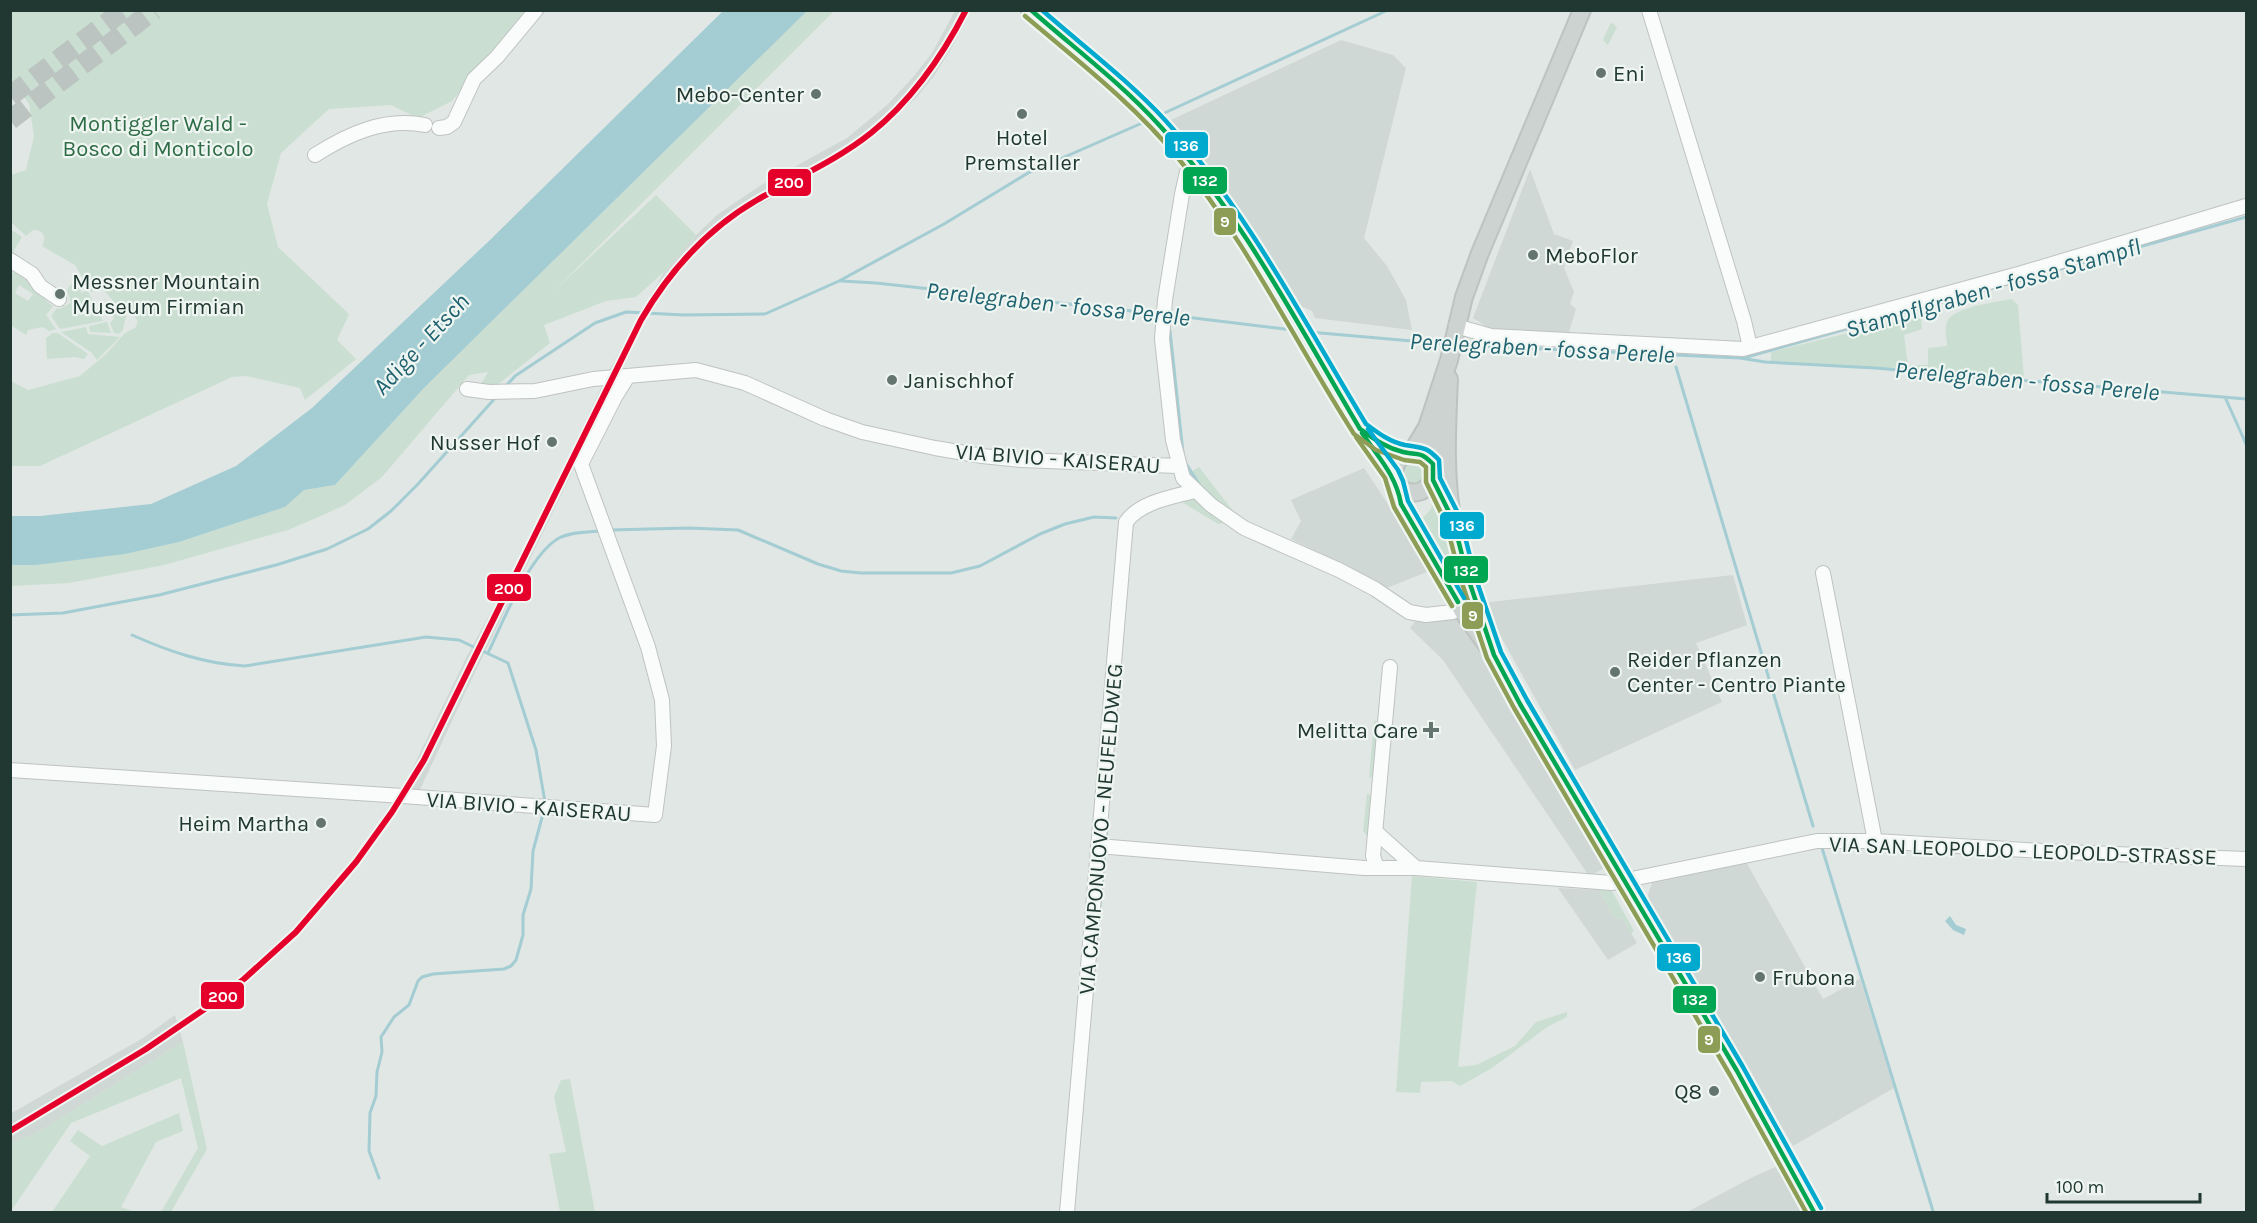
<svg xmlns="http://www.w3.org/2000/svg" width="2257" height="1223" viewBox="0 0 2257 1223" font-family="Karla,sans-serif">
<rect width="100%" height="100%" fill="#e1e7e4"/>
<path fill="#cfd8d4" d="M955 11H971L951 49 934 76 916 98 868 141 840 160 740 216 713 237 690 259 652 308 465 693 418 794 401 792 467 656 517 564 610 369 664 272 696 235 717 215 758 187 847 138 887 105 914 76 932 53Z
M1341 40 1393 55 1406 68 1364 238 1387 266 1406 300 1412 330 1315 318 1312 311 1296 304 1224 190 1171 120Z
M1530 169 1554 234 1573 241 1564 268 1574 292 1570 304 1576 309 1568 335 1495 332 1473 318Z
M1364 468 1432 570 1384 589 1366 576 1291 539 1301 521 1291 500Z
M1733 575 1747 625 1696 643 1722 702 1575 770 1484 606 1490 602Z
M1451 616 1460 618 1605 868 1589 876 1443 660 1410 628 1417 619Z
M1745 860 1823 999 1860 979 1894 1088 1793 1146 1647 898 1653 880Z
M1558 888 1599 890 1614 917 1623 919 1637 943 1608 960Z
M175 1015 183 1042 40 1131 11 1144 10 1114 143 1038Z
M1778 1166 1802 1212H1687L1753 1177Z"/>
<path fill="#cadfd1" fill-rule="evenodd" d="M529 10 452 101 418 118 391 105 329 109 281 153 267 204 278 247 349 314 337 340 356 359 305 400 300 388 246 376 232 377 40 466H11V381L28 390 80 376 106 354 125 333 135 328 138 322 133 313 122 312 126 316 123 330 119 334 114 333 110 323 114 319 108 302 122 311 101 287 91 292 75 265 42 246C47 236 43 230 33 230L26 236 11 222V175L26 170 34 136 29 104 11 79V11Z
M807 11H834L553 292 656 195 696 235 664 272 636 297 606 301 544 325 550 343 492 389 485 388 481 384 488 372 469 375 382 477 345 505 323 515 288 530 164 565 69 583 11 586 10 565H37L125 554 179 542 285 507 304 490 335 485 424 388Z
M1612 23 1617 27 1608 45 1603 40 1610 24Z
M10 229 22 237 13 252 29 263 26 267 11 257Z
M10 271C37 281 35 292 53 306L46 315 56 329 49 331 43 327 28 330 26 335 12 326ZM19 285 33 294 28 301 15 293Z
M74 280 82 293 87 290 103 321 60 329 51 316 57 308 59 309 71 303 67 290Z
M2012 299 2018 305 2024 378 1771 361V352L1921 315 1922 329 1904 335 1908 365H1928V348L1947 346C1947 339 1944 329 1947 322 1953 307 1996 302 2012 299Z
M107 322 111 333 90 332 89 326Z
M86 327 88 334 120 337 97 360 92 353 61 332Z
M53 333H58L88 354 84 359 75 357 47 359 46 338Z
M1403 472a11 11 0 1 1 22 0a11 11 0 1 1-22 0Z
M1199 467 1233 511 1227 515 1199 487 1189 473Z
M1436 492 1445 516 1462 585 1458 587 1420 521 1431 509Z
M1195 499 1226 523 1218 524 1182 502Z
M1374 721 1380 722 1375 776 1369 778Z
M1367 794 1374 796 1369 838 1363 831Z
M1412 876 1477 882 1458 1067 1476 1065 1515 1046 1536 1022 1567 1012V1017L1547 1027 1492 1068 1460 1086 1452 1081 1421 1082 1420 1093 1396 1092Z
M1599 890 1612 891 1634 931 1631 933 1623 919 1614 917Z
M183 1042 207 1149 171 1212H161L198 1148 181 1078 71 1123 11 1211V1144L40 1131Z
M570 1079 595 1212H560L549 1154 566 1152 554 1097 561 1080Z
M179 1113 183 1131 156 1142 121 1207 135 1212H52L90 1156 70 1141 78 1130 102 1146Z"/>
<path fill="#a3ccd3" d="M723 11H807L424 388 335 485 304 490 285 507 179 542 125 554 37 565H11V516H40L151 504 236 466 312 408 490 240Z
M1950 916 1956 925 1966 929 1964 935 1953 930 1945 921Z"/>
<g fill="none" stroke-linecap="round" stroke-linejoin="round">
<path stroke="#a3ccd3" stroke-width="3" d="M1158 116 1388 10
M841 281 876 283 1159 314
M1169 315 1293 330
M1170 331 1183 453
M1309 332 1446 344
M1458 345 1740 358 1765 362 1875 368 2246 399
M1743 358 2246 217
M1676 367 1813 826
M505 387 515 376 595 323 626 312 684 315 765 314 839 281 944 224 1028 173 1149 120
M2225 397 2246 444
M1185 462 1199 484
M610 530 689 528 738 530 818 564 841 571 861 573H951L980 566 1040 534 1065 524 1094 517 1116 518
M10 615 63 613 159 595 276 565 327 549 368 529 391 511 418 484 497 396
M132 635C168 651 205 664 245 666L426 637 459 640 508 663 536 750 545 802
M488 653C503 622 529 555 559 538 571 532 587 532 600 531
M1106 843 1107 823
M1822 848 1933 1211
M1100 906 1105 850
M379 1178 369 1151 370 1113 376 1096 377 1072 382 1052 381 1037 394 1017 409 1005 418 981 422 977 433 974 504 969 511 966 516 960 523 935V915L531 889 533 851 544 810"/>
<path stroke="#bbc4c0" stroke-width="20" stroke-dasharray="20 10" stroke-linecap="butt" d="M10 96 124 10
M10 120 154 10"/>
<g stroke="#bec3c1" stroke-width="16">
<path id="minor" d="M1649 10 1744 321 1750 347
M439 128 447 127 454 122 474 79 497 57 536 10
M315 155C348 134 385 117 425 125
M1192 166 1187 172 1182 194 1165 300 1162 339 1173 440 1183 478 1211 505 1244 528 1339 570 1375 589 1409 612 1426 615 1453 612
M10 260 32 274 40 286 59 299
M1456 326 1491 336 1743 349 2022 273 2246 206
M467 389 489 392 535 391 593 379 696 370 745 383 825 419 862 432 935 448 982 456 1021 460 1178 466
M1823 573 1875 841
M10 770 403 796 655 815 664 746 662 700 648 647 581 464 615 397 628 376
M1377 833 1416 868
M1098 846 1364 868H1416L1612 883 1817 841H1875L2061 852 2246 859
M1377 868 1373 856 1390 667
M1067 1212 1126 522C1140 502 1172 497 1195 491"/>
</g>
<g stroke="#bcc3c1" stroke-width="20">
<path id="major" d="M1030 10C1072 47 1123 84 1160 125 1189 158 1216 194 1241 230L1369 445 1393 474 1399 487 1401 504 1435 561 1463 612 1494 655 1520 704 1737 1071 1814 1212
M1449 379C1447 426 1444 476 1453 523 1462 566 1480 605 1492 647
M1366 434 1379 443 1406 453
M1412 452 1427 427 1434 406 1449 360 1464 297 1480 253 1582 10
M1429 459 1441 418
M1393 474 1398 459 1412 452 1424 455 1433 464V480C1425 493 1412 497 1399 487"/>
</g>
<use href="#minor" stroke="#fafbfb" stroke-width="14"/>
<use href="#major" stroke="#ccd3d1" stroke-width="16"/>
<g stroke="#eff6f2" stroke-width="9">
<path id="bus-1" d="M1031 10C1074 48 1121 83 1160 126 1242 215 1298 325 1360 429 1374 439 1386 448 1403 452 1419 456 1419 450 1433 464V480L1453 520 1468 578 1494 655 1520 704 1737 1071 1814 1212
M1362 433C1378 457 1396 475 1401 504L1458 602"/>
</g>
<g stroke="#eff6f2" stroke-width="9">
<path id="bus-2" d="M1025 16C1078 61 1134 104 1178 158 1248 243 1295 342 1354 434L1376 450 1404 460 1420 462 1426 467V482L1446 523 1461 580 1487 658 1514 708 1730 1075 1806 1212
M1356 437 1385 478 1394 507 1452 606"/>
</g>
<g stroke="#eff6f2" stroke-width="9">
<path id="bus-3" d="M1042 10C1083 46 1128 80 1165 120 1247 210 1303 320 1366 424 1378 433 1390 442 1405 445 1422 448 1426 446 1439 460L1440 478 1460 517 1475 576 1501 652 1527 700 1743 1067 1821 1208
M1368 429 1398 470 1403 481 1408 501 1464 598"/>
</g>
<use href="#bus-1" stroke="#00a651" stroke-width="4.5"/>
<use href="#bus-2" stroke="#8e9d56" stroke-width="4.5"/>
<use href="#bus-3" stroke="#00a9ce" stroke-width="4.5"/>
<g stroke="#eff6f2" stroke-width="10">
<path id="rail-1" d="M10 1131 146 1049 212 1004 244 979 296 932 356 862 392 812 424 760 641 320C670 270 707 229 757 200 795 178 836 161 871 133 912 100 942 57 966 10"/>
</g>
<use href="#rail-1" stroke="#e4002b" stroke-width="6"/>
</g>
<g fill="#647570" stroke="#eff6f2" stroke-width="2">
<circle cx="1601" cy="73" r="6"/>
<circle cx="816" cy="94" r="6"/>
<circle cx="1022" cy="114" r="6"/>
<circle cx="1533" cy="255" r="6"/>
<circle cx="60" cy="294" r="6"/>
<circle cx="892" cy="380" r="6"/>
<circle cx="552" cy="442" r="6"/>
<circle cx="1615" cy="672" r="6"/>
<path d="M1428 721h6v6h6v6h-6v6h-6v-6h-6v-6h6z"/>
<circle cx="321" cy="823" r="6"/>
<circle cx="1760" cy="977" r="6"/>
<circle cx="1714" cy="1091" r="6"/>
</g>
<g text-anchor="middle" stroke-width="4.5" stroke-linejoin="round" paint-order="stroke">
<g font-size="22" fill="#213832" stroke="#eff6f2" text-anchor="start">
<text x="1613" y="81">Eni</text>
<text x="804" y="102" text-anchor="end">Mebo-Center</text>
<text x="1022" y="145" text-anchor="middle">Hotel<tspan x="1022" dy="25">Premstaller</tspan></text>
<text x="1545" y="263">MeboFlor</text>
<text x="72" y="289">Messner Mountain<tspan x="72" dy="25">Museum Firmian</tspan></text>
<text x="904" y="388">Janischhof</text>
<text x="540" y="450" text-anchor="end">Nusser Hof</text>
<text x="1627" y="667">Reider Pflanzen<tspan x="1627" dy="25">Center - Centro Piante</tspan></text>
<text x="1418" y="738" text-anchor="end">Melitta Care</text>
<text x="309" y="831" text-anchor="end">Heim Martha</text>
<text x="1772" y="985">Frubona</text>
<text x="1702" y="1099" text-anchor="end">Q8</text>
</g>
<g font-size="22" fill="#2e6c46" stroke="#eff6f2">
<text x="158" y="131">Montiggler Wald -<tspan x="158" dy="25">Bosco di Monticolo</tspan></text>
</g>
<g font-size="22" fill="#213832" stroke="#eff6f2">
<text transform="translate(1058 458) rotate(4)" y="8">VIA BIVIO - KAISERAU</text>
<text transform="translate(529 806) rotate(4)" y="8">VIA BIVIO - KAISERAU</text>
<text transform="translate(1100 829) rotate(-85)" y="8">VIA CAMPONUOVO - NEUFELDWEG</text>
<text transform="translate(2023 850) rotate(2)" y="8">VIA SAN LEOPOLDO - LEOPOLD-STRASSE</text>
</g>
<g font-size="24" font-style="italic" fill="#1f6270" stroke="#eff6f2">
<text transform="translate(1993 288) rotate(-16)" y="8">Stampflgraben - fossa Stampfl</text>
<text transform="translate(1058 304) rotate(6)" y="8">Perelegraben - fossa Perele</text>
<text transform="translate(421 344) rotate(-47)" y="8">Adige - Etsch</text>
<text transform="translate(1542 348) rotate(3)" y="8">Perelegraben - fossa Perele</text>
<text transform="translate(2027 381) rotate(5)" y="8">Perelegraben - fossa Perele</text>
</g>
</g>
<g stroke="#eff6f2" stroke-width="2">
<rect x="1164" y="131" width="45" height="28" rx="6" fill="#00a9ce"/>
<rect x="1182" y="166" width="46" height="29" rx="6" fill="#00a651"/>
<rect x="767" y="168" width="45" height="29" rx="6" fill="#e4002b"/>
<rect x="1213" y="207" width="24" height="29" rx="6" fill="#8e9d56"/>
<rect x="1439" y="511" width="46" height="29" rx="6" fill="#00a9ce"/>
<rect x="1443" y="555" width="46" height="29" rx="6" fill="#00a651"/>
<rect x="486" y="573" width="46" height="29" rx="6" fill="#e4002b"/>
<rect x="1461" y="601" width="23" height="29" rx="6" fill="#8e9d56"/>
<rect x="1656" y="943" width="45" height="29" rx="6" fill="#00a9ce"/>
<rect x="200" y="981" width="45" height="29" rx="6" fill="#e4002b"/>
<rect x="1672" y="985" width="45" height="29" rx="6" fill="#00a651"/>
<rect x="1697" y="1025" width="24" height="29" rx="6" fill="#8e9d56"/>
</g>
<g font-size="16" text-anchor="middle" font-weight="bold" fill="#fff">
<text x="1186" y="151">136</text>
<text x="1205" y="186">132</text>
<text x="789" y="188">200</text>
<text x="1225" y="227">9</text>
<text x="1462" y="531">136</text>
<text x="1466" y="576">132</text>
<text x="509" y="594">200</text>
<text x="1473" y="621">9</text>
<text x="1679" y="963">136</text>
<text x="223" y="1002">200</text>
<text x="1695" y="1005">132</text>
<text x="1709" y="1045">9</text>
</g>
<rect width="2257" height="1223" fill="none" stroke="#213832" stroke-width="24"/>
<path d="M2047 1193v9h153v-9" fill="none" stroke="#213832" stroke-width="3"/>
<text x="2056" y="1193" font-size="18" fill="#213832" stroke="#eff6f2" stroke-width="4.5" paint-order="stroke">100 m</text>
</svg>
